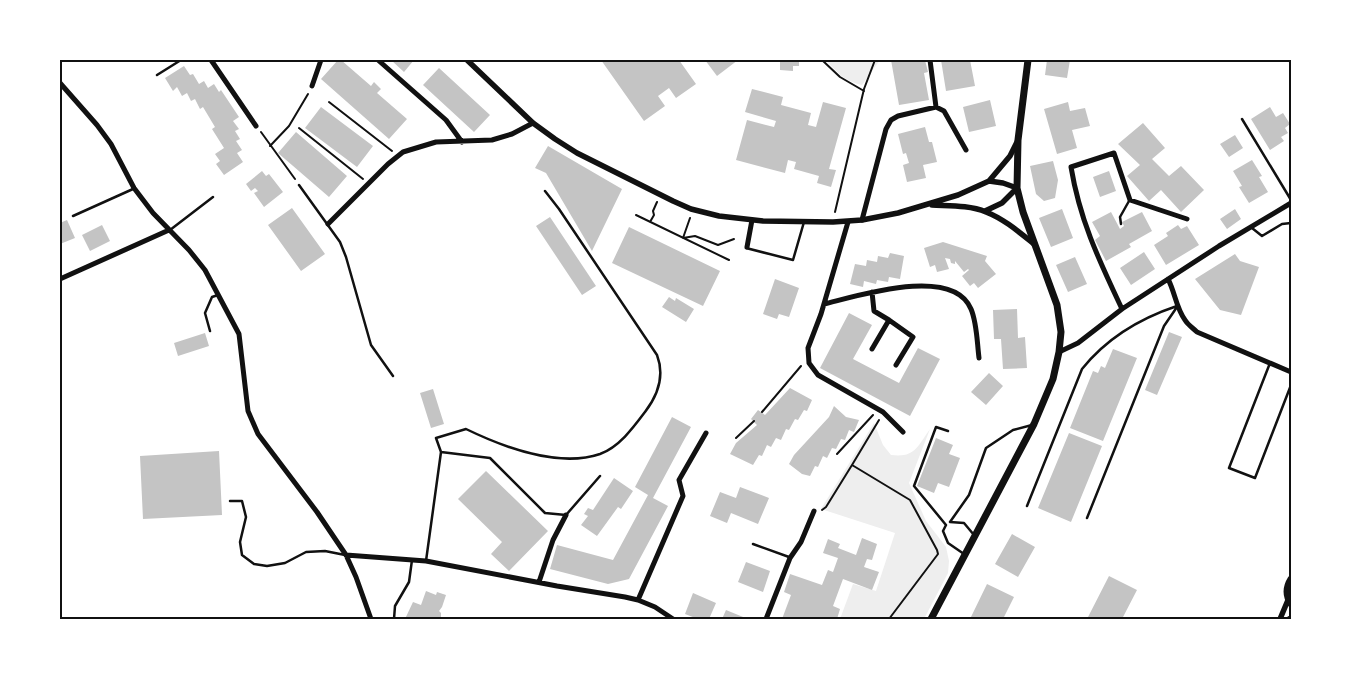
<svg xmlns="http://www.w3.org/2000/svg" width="1351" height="679" viewBox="0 0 1351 679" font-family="Spectral,serif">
<rect width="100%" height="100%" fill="#fff"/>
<path fill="#eee" d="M826 60H880L862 85C846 82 836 72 826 60Z
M874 423 883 445 891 455C915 458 917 447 930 429L909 483 926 521 946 547 949 561 948 573 924 619H840L853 584 876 591 895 533 821 509Z"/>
<path fill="#c4c4c4" d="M338 60H341L371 86 374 82 381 89 377 93 407 119 389 139 321 79Z
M391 60H414L404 72Z
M601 60H679L696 84 676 98 669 88 658 96 665 106 644 121Z
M705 60H738L717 76Z
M780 60H799V66H793V71L780 70Z
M891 60H925L928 72 924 73 929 100 899 105Z
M941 60H970L975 86 946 91Z
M1047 60H1070L1067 78 1045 75Z
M184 66 190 75 193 74 199 84 204 81 208 88 214 84 219 92 221 90 239 117 233 121 239 129 235 131 240 139 236 141 242 150 237 153 243 162 224 175 216 164 220 161 215 154 224 148 212 129 215 127 203 107 200 109 195 99 191 101 187 93 182 96 177 87 173 91 165 78Z
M439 68 490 115 474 132 423 85Z
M752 89 783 97 781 105 811 113 808 125 816 127 823 102 846 108 829 169 836 170 831 187 817 183 819 176 794 169 796 162 788 160 785 173 736 160 747 120 774 127 776 121 745 112Z
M990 100 996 126 969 132 963 107Z
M1068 102 1070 111 1085 108 1090 126 1072 130 1077 148 1057 154 1044 109Z
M321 107 373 146 357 167 305 128Z
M1270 107 1276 117 1283 113 1290 124 1285 128 1288 133 1281 137 1284 141 1270 150 1251 119Z
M1143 123 1165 148 1152 159 1169 176 1181 166 1204 190 1181 212 1161 190 1149 201 1127 176 1140 165 1118 144Z
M925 127 929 142H932L937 162 923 165 926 178 907 182 903 165 909 163 906 153 903 154 898 134Z
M296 132 347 176 329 197 278 153Z
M1235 135 1243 148 1229 157 1220 144Z
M548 146 622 189 592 251 546 173 535 168Z
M1252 160 1262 176 1259 177 1268 192 1249 203 1239 187 1242 186 1233 171Z
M1053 161 1058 180 1055 198 1044 201 1036 194 1030 166Z
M262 171 266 176 269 174 283 192 264 207 254 193 258 191 255 188 251 191 246 184Z
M1109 171 1116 191 1100 197 1093 177Z
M292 208 325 254 301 271 268 225Z
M1062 209 1073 238 1051 247 1039 218Z
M1235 209 1241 219 1227 229 1220 219Z
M1111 212 1120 229 1124 226 1122 222 1142 212 1152 231 1129 244 1131 247 1106 261 1095 240 1100 236 1092 222Z
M550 217 596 286 582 295 536 226Z
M67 220 75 238 60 244V223Z
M102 225 110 241 90 251 82 235Z
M1178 225 1181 229 1187 226 1199 245 1166 265 1154 245 1168 236 1166 233Z
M629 227 720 271 703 306 612 263Z
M943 242 987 256 985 261 996 274 978 288 974 283 970 286 962 276 969 270 968 269 964 272 955 261V264L951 263 950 259 945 258 949 269 937 272 935 265 930 267 924 248Z
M1144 252 1155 269 1131 285 1120 268Z
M890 253 904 256 900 279 889 277 888 282 877 280 876 284 864 281 863 287 850 284 855 264 866 266 867 260 877 262 878 256 888 258Z
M1235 254 1240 261 1259 267 1241 315 1220 310 1195 279Z
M1075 257 1087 284 1068 292 1056 265Z
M775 279 799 288 789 317 779 314 777 319 763 314Z
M669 297 675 301 676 298 694 309 686 322 662 307Z
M1017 309 1018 338 1025 337 1027 368 1003 369 1001 339H994L993 310Z
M849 313 872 325 853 359 899 383 918 348 940 359 910 416 820 368Z
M1169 332 1182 337 1157 395 1145 390Z
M205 333 209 346 178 356 174 343Z
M1113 349 1137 358 1103 441 1070 428 1093 371 1098 373 1101 366 1105 368Z
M989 373 1003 386 986 405 971 392Z
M790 388 812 400 807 411 804 410 798 420 795 419 789 430 786 429 781 440 776 438 771 447 767 445 762 456 759 455 753 465 730 454 736 443 757 425 751 419 758 410 765 415Z
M433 389 444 424 431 428 420 393Z
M834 406 846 417 859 420 854 432 849 430 845 440 841 439 836 449 832 448 827 458 823 456 818 467 815 466 810 476 802 474 789 464 794 455 829 417Z
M672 417 691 427 653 498 668 506 629 579 608 584 550 569 557 545 613 560 648 495 635 487Z
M1069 433 1102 446 1071 522 1038 508Z
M936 438 953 445 949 454 960 458 949 487 938 483 934 493 917 486Z
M219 451 222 515 143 519 140 456Z
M486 471 548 531 509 571 491 554 502 542 458 499Z
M614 478 633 491 621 509 618 507 597 536 581 525 588 516 584 514 588 508 593 510Z
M740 487 769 498 758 524 731 513 727 523 710 516 720 492 736 498Z
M1012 534 1035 547 1018 577 995 564Z
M862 538 877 544 872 560 867 559 864 567 879 572 872 590 843 579 833 606 840 609 837 619H782L791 595 784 592 790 574 822 585 828 570 833 572 838 558 823 553 828 539 840 544 838 548 856 555Z
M746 562 770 571 763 592 738 582Z
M1109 576 1137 590 1122 619H1087Z
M987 584 1014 597 1003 619H970Z
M426 591 436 595 437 592 446 595 442 607 439 611 441 613V619H405L413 602 421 605Z
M693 593 716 603 709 619H698L685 614Z
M726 610 748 619H722Z"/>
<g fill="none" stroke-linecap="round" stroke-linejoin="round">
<path stroke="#111" stroke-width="2" d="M822 60 840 77 864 91
M329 102 392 151
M299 128 363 179
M261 132 295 179
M270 146 289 126 308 94
M835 212 864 89 875 60
M636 215 729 260
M690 218 683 238 695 236 718 245 734 239
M650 222 654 215 653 211 657 202
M762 412 801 366
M879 420 852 465 910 500 937 550 938 554 889 619
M736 438 754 421
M837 454 873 415
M822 510 826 507 852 465"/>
<path stroke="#111" stroke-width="2.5" d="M1289 60 1291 63
M157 75 181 60
M1242 119 1291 200
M299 185 340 242 346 257 371 345 393 376
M73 216 133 189
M1121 224 1120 217 1129 201
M1252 228 1262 236 1282 224 1291 223
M170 230 213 197
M746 248 793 260 804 222
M210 331 205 313 212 297 218 295
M1270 363 1229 468 1255 478 1291 385
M441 452 490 458 545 513 566 515 600 476
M230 501H242L246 517 240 542 242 555 254 564 267 566 285 563 306 552 325 551 345 555
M1027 506 1082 369C1106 339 1141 318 1177 306
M1087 518 1164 326 1177 307
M950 522 969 495 986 448 1013 430 1032 425
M950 522 964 523 974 535
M946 525 914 486 936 427 948 431
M946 525 943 531 948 543 964 554
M753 544 789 557
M426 561 441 452 436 438 466 429C503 447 559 468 600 454 619 447 633 428 645 412 658 395 665 376 657 355L559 209 545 191
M394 619 395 606 409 582 412 560"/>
<path stroke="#111" stroke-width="5" d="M211 60 256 126
M378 60 446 120 462 142
M930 60 936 107
M60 83 97 125 111 144 134 188 153 213 189 250 205 270 239 334 248 411 258 434 317 512 346 555 356 577 371 619
M312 86 321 60
M862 220 886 129 891 120 898 116 936 107 944 111 966 150
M848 222 821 314 808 348 809 363 818 375 883 412 903 432
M328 224 388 164 403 152 436 142 492 140 512 134 533 123
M747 247 752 220
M60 279 169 230
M1168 279C1175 292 1176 308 1185 320 1188 325 1193 328 1197 332L1291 372
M824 304C857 296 953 265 971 309 977 323 977 342 979 358
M1122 309C1099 260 1080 221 1071 167L1114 153 1130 200 1187 219
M889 320 913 337 896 365
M872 349 889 320 874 311 872 292
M1059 352 1078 343 1122 309 1219 246 1291 203
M346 555 426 561 557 586 625 597 638 600 655 607 673 619
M539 582 553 540 566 515
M638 600 683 496 679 480 706 433
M766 619 790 558 801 542 814 511"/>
<path stroke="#111" stroke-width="5.5" d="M467 60 533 123 555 139 577 153 673 201 691 209 719 216 763 221 833 222 862 220 898 213 958 195 989 181 1010 156 1018 140
M932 205C949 206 969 205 986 212 1004 219 1019 232 1034 244
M985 211 1002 203 1017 188 1003 183 989 181
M1280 619 1288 600
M1289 619 1291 618"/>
<path stroke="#111" stroke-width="7" d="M1291 579C1286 587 1286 596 1291 604
M931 619 1034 424 1053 379 1059 352 1061 332 1057 305 1023 212 1017 188 1018 140 1028 60"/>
</g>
<rect width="1351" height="679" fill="none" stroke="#ffffff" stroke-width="122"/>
<rect x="61" y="61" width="1229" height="557" fill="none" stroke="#111" stroke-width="2"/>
</svg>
